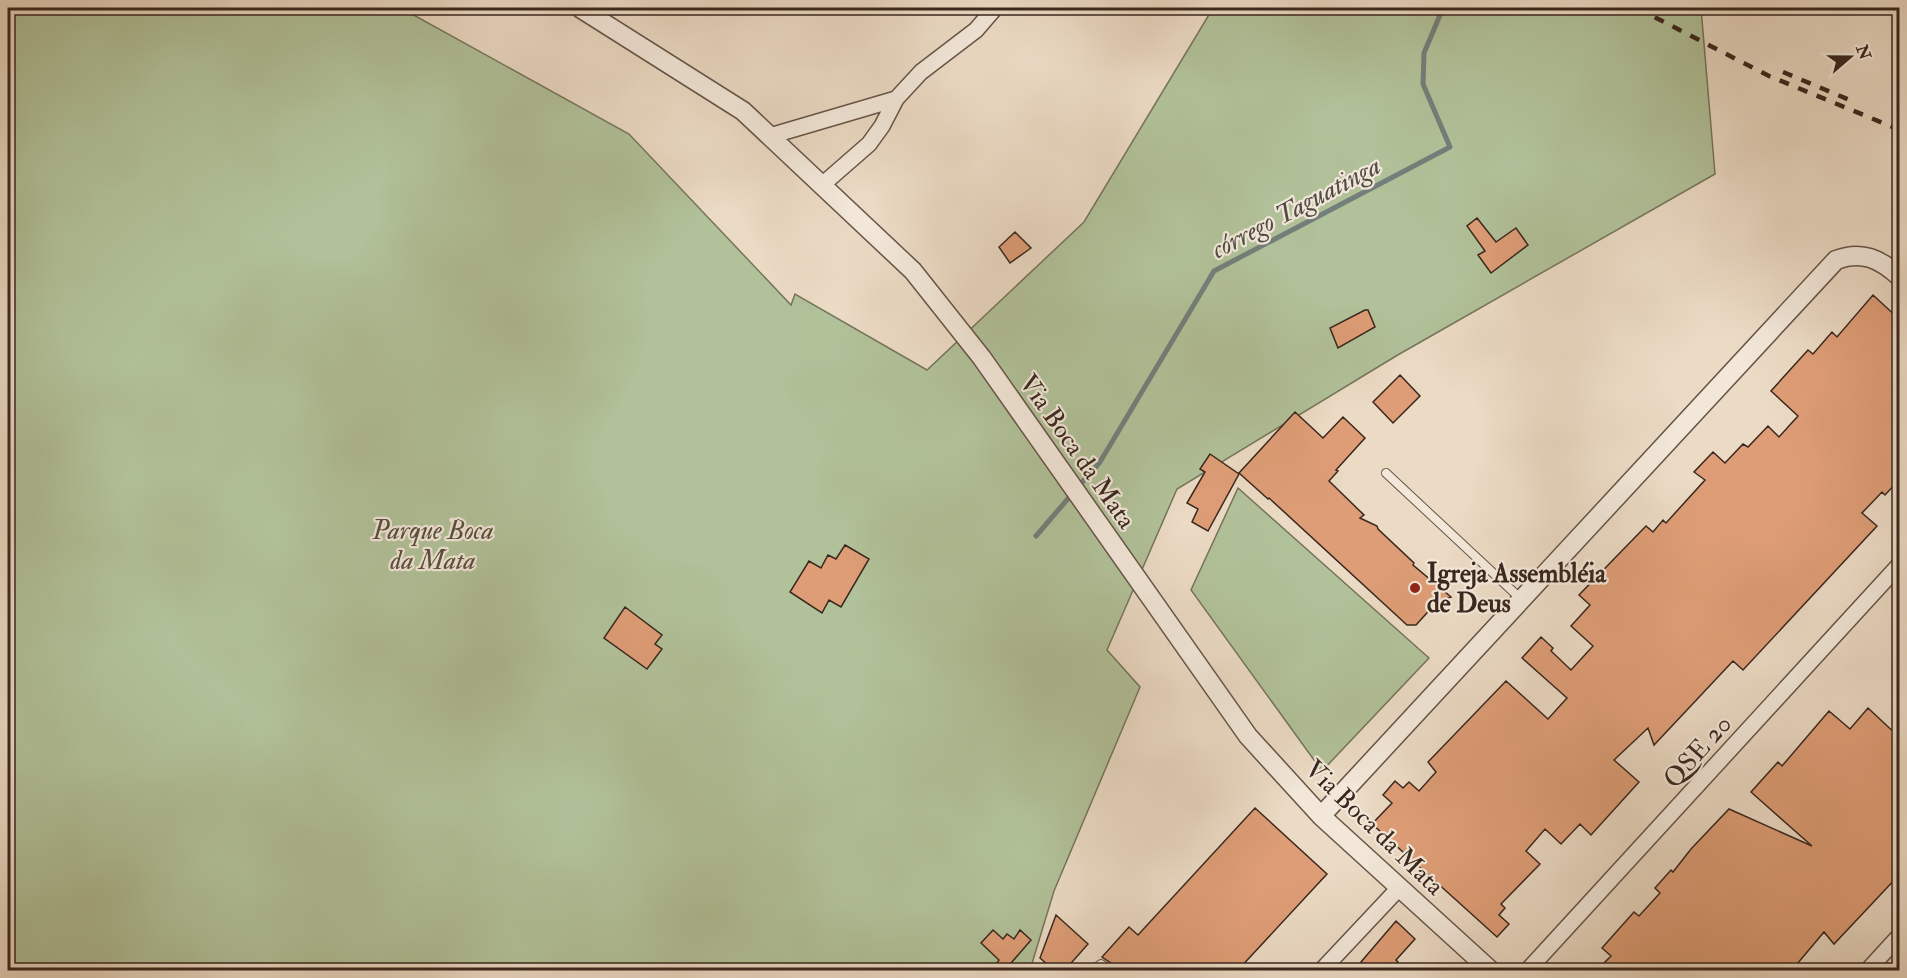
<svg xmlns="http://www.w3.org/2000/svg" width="1907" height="978" viewBox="0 0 1907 978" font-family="'IM FELL Double Pica',serif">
<rect width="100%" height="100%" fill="#ebdac4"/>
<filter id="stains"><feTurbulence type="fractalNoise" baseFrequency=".00333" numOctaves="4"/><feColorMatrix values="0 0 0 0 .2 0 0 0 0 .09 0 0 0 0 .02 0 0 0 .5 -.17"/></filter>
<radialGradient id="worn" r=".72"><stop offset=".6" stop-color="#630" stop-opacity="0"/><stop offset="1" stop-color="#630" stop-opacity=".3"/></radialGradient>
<path fill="#b1c199" stroke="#75745c" stroke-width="1.5" d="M8 8H401L629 134 791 305 795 294 927 370 1084 222 1213 8H1701L1715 174 1396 356 1177 489 1107 650 1140 687 1054 891 1030 970H8Z
M1238 488 1429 658 1322 771 1191 590Z"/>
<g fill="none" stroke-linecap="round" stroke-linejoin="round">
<path stroke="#737f7b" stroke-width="5" d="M1078 487 1100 462 1214 271 1450 147 1423 84 1424 53 1443 8
M1036 536 1072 494"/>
</g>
<path fill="#de9d76" stroke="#39271e" stroke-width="1.5" d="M1477 218 1496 242 1516 228 1528 245 1491 273 1478 255 1485 251 1467 226Z
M1015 232 1031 248 1010 263 999 247Z
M1873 295 1899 319V480L1885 495 1882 492 1862 513 1877 526 1743 670 1733 661 1654 745 1648 728 1614 760 1639 782 1591 835 1580 824 1561 844 1545 829 1526 851 1540 864 1501 904 1505 908 1499 915 1509 924 1497 937 1372 824 1392 803 1383 795 1395 781 1403 788 1409 782 1419 791 1436 772 1428 762 1506 681 1548 719 1567 698 1522 658 1541 637 1553 648 1551 651 1571 670 1593 646 1571 626 1590 605 1579 595 1646 526 1653 532 1663 520 1666 523 1705 480 1694 472 1713 452 1725 463 1743 444 1748 447 1768 426 1779 437 1798 416 1771 391 1808 350 1813 354 1832 332 1837 337Z
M1365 310H1368L1375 327 1338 348 1330 328Z
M1400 375 1420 396 1393 423 1373 402Z
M1295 412 1323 438 1343 417 1365 438 1336 470 1338 471 1329 481 1364 515 1360 518 1377 526 1378 529 1414 563 1413 565 1451 597 1436 603 1416 625H1407L1269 498 1268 499 1239 473Z
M1210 454 1239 474 1208 531 1192 522 1198 509 1187 503 1205 472 1200 469Z
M845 545 869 559 841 607 829 600 822 613 790 592 809 561 821 568 828 555 836 559Z
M625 607 662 635 655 644 662 649 647 669 604 638Z
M1868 708 1899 737V875L1834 944 1824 932 1792 970H1597L1611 956 1602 948 1634 912 1639 916 1660 893 1655 888 1671 870 1673 872 1691 849 1729 809 1812 846 1751 792 1778 762 1782 766 1829 711 1850 729Z
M1255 808 1327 874 1238 970H1117L1114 965 1102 957 1129 927 1138 935Z
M1056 915 1088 944 1065 970H1054L1040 958Z
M1396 921 1415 939 1396 960 1398 962 1391 970H1371L1361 962Z
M993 930 1003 939 1007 934 1014 939 1020 930 1031 940 1005 970H997L993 968 999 960 981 943Z"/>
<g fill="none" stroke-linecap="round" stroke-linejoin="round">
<g stroke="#665448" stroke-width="10">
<path id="service" d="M1386 473 1521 599
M1093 970 1101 964 1110 970"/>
</g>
<g stroke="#665448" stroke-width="18">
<path id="minor" d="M770 136 896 99
M822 185 869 144 882 126 896 99 921 72 976 30 995 8
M1322 970 1400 887
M1528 970 1900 564
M1868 970 1900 935"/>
</g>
<g stroke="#665448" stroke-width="21">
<path id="tertiary" d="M580 8 743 111 913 271 982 358 1248 736 1321 816 1490 970
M1321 816 1836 260C1862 250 1880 259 1900 277"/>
</g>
<use href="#service" stroke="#f2e7d9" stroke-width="8"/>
<use href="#minor" stroke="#f2e7d9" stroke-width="15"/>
<use href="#tertiary" stroke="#f2e7d9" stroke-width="18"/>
<path stroke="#39271e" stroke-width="4.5" stroke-dasharray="10 10" stroke-linecap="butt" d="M1637 8 1769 76 1900 130
M1783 72 1852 101"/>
</g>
<circle fill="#8f2418" stroke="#f2e7d9" stroke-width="2" cx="1415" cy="588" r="6"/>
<g text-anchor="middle" stroke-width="4.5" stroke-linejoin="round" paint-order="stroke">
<g font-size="26" fill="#39271e" stroke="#f2e7d9">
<text transform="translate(1078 451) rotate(55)" y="9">Via Boca da Mata</text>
<text transform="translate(1697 751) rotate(-48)" y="9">QSE 20</text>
<text transform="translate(1375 827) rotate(44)" y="9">Via Boca da Mata</text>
</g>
<g font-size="26" font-style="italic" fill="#574e3d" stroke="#f2e7d9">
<text x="433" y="539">Parque Boca<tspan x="433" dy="30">da Mata</tspan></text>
</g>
<g font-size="26" font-weight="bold" fill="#39271e" stroke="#f2e7d9" text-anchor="start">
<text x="1427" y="582">Igreja Assembléia<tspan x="1427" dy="30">de Deus</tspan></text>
</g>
<g font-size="27" font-style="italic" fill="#514c45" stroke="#f2e7d9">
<text transform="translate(1296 207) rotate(-28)" y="9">córrego Taguatinga</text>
</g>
</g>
<rect width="1907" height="978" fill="none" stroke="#ebdac4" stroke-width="30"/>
<rect x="9" y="9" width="1889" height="960" fill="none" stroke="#39271e" stroke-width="3"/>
<rect x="15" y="15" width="1877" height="948" fill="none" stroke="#39271e" stroke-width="1.5"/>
<g transform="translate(1850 57) rotate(70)" stroke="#f2e7d9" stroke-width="4.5" paint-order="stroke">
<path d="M0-4.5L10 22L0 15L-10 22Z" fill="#39271e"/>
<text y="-9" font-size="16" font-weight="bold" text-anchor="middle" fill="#39271e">N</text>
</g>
<rect width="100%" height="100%" filter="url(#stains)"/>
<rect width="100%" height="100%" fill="url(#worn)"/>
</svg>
